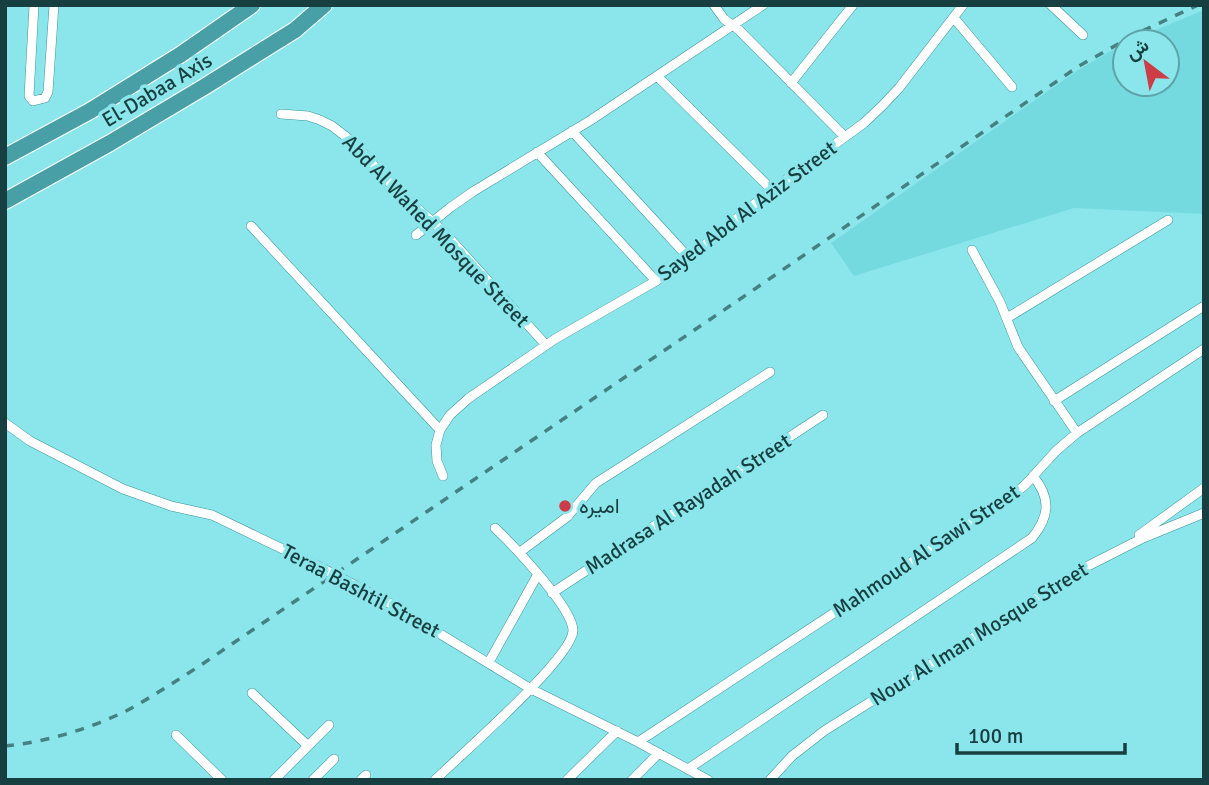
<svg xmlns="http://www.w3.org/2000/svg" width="1209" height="785" viewBox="0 0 1209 785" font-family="Signika,Vazirmatn,sans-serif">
<rect width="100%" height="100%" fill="#8be6eb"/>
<path fill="#75dae0" d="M1204 10V214L1074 208 854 276 831 243 1078 70 1125 43V84H1167V42H1127Z"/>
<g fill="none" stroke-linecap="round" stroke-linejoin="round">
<g stroke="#38969c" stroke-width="10">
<path id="street" d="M34 5 29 96 33 101 45 98 48 92 54 5
M714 5 724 19 739 30 845 137
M1051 5 1083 35
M954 18 1012 87
M657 76 772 190
M791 83 853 5
M281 114 308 116 320 120 332 126 353 142 395 189 443 231 546 345
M572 131 689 258
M537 152 656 281
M251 226 440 430
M416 235 451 207 474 191 591 120 763 5
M972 250 1000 302 1018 347 1077 433
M1007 318 1168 220
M1054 401 1204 306
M5 423 30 441 123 489 171 506 212 515 318 566
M443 476 437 461 436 445 440 430 450 415 469 398 555 339 656 281 689 258 764 196 864 123 882 106 899 88 963 5
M1139 535 1204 488
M520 552 567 517 596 483 770 372
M552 593 823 415
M389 603 531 689 638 742 708 780
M489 662 538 574
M252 693 307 745
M176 735 222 780
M638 742 1013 495 1025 485 1056 451 1077 433 1204 349
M688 769 1032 538C1050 516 1051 498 1033 476
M274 780 329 725
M313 780 334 759
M361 780 366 775
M435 780C458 757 574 657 573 630 572 607 513 545 495 528
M567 780 617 731
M632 780 659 753
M770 780 792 756 824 731 1084 568 1143 538 1204 513"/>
</g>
<g stroke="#fff" stroke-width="18">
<path id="highway" d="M5 157 90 111 180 55 252 5
M5 201 110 143 204 87 295 30 324 5"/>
</g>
<use href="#street" stroke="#fff" stroke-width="9"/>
<use href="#highway" stroke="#48a0a6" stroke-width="16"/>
<path stroke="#458083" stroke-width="3.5" stroke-dasharray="9 9" stroke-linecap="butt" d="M5 746C46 742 89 729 126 711 152 697 176 681 201 665L746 295 1079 66 1138 33 1198 5"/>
<g stroke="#38969c" stroke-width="10" stroke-linecap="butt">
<path id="street-bridge" d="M318 566 389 603"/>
</g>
<use href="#street-bridge" stroke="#fff" stroke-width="9"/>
</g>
<circle fill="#cd3d48" stroke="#8be6eb" stroke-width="2.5" cx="565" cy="506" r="7"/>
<g text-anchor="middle" stroke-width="7" stroke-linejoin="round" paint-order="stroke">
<g font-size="21" fill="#173e40" stroke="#8be6eb">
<text transform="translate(157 90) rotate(-31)" y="7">El-Dabaa Axis</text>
<text transform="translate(747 211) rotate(-37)" y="7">Sayed Abd Al Aziz Street</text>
<text transform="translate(436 231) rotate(46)" y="7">Abd Al Wahed Mosque Street</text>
<text transform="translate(688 504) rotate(-33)" y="7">Madrasa Al Rayadah Street</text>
<text transform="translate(926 551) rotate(-34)" y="7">Mahmoud Al Sawi Street</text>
<text transform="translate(361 591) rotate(28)" y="7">Teraa Bashtil Street</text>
<text transform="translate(979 634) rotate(-32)" y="7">Nour Al Iman Mosque Street</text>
</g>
<g font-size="21" fill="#173e40" stroke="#8be6eb" text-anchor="start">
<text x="579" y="513">اميره</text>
</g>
</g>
<rect width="1209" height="785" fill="none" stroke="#173e40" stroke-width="14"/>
<g transform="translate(1146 63) rotate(328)"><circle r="33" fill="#8be6eb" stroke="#5da3a7" stroke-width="2"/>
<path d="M0-5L12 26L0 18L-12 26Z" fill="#cd3d48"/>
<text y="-10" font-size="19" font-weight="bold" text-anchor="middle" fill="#173e40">ش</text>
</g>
<path d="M957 743v10h168v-10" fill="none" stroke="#173e40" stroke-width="3.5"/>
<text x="968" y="743" font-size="21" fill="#173e40" stroke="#8be6eb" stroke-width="5" paint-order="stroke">100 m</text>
</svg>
